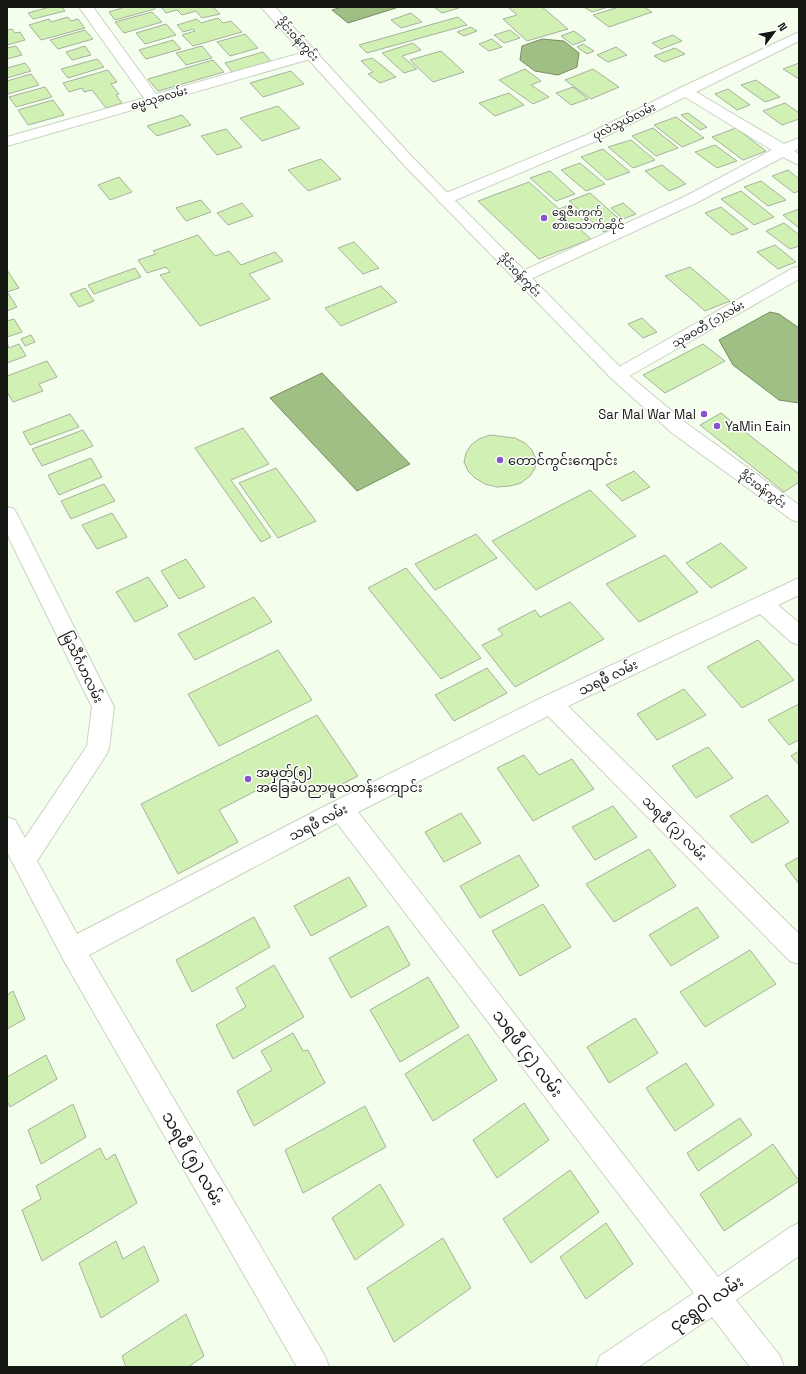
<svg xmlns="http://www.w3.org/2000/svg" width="806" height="1374" viewBox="0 0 806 1374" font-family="'Space Grotesk','Noto Sans Myanmar',sans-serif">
<rect width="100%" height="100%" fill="#f4feec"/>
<path fill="#a0bf84" stroke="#768d62" d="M342 7H399L348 23 332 10Z
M542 39 564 41 579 53 577 67 558 75 535 71 520 60 522 46Z
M770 312 779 314 799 328V403L779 400 733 365 719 340Z
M322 373 410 464 357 491 270 398Z"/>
<path fill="#d1f1b4" stroke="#a7b09f" d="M50 7H62L65 11 33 19 28 13Z
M125 7H154L155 9 115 20 109 12Z
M167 7H213L220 14 202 18 196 11 182 15 177 10 166 13 162 8Z
M434 7H458L459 8 442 13Z
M508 7H542L568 29 527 41 503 19 517 15Z
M584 7H608L592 12Z
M619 7H644L652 12 609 27 593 15Z
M152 12 162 22 124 33 115 22Z
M411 13 422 22 401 28 391 20Z
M68 17 71 21 78 19 85 28 41 40 29 25 49 19 51 22Z
M458 17 467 25 367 53 359 45Z
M218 18 223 23 231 21 242 32 193 46 182 35 195 31 193 29 183 32 177 25 197 19 201 23Z
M166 24 176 35 145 44 136 33Z
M471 27 477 31 464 36 457 32Z
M12 29 15 33 20 32 25 40 7 45V30Z
M85 30 93 39 58 49 50 40Z
M510 30 520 38 504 43 494 35Z
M574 31 586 40 573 45 561 36Z
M245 34 258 48 230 56 217 42Z
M673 35 682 41 661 49 652 43Z
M492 39 502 47 489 51 479 44Z
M173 40 181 49 146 59 139 50Z
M413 43 421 50 402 56 417 69 404 73 382 53Z
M583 44 594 51 587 54 577 47Z
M16 46 22 55 7 59V48Z
M85 46 91 55 72 60 66 52Z
M202 46 212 58 186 65 176 53Z
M616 47 627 55 608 62 597 55Z
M675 48 685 54 664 62 654 56Z
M441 51 464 72 433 82 410 60Z
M263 52 271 61 232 72 225 63Z
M372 58 385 68 396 77 380 83 368 74 373 72 361 61Z
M97 59 104 67 68 78 61 69Z
M213 60 224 72 158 91 148 79Z
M25 63 31 71 7 78V68Z
M799 63V79L783 69Z
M525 69 541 81 531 85 549 97 533 104 499 80Z
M593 69 619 87 591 99 565 80Z
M108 70 117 82 111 84 119 94 116 95 122 103 106 108 92 90 84 92 82 88 69 92 63 83Z
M291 71 304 84 263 97 250 83Z
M31 74 39 85 8 94 7 92V81Z
M756 80 780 97 765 102 741 85Z
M45 87 52 97 16 107 9 97Z
M573 87 588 99 571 105 556 93Z
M728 89 750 105 737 110 715 94Z
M509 93 524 105 495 116 479 103Z
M53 100 64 115 28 125 18 110Z
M785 103 799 113V119L782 125 763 111Z
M278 106 300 128 262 141 240 118Z
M688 113 707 127 700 130 681 115Z
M182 115 191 125 157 136 147 126Z
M676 117 704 138 682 147 654 125Z
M653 128 678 148 656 156 632 136Z
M736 128 766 151 743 160 712 137Z
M226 129 242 147 217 155 201 136Z
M631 140 655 160 633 168 608 147Z
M715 145 737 161 717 168 695 152Z
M603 149 630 172 607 180 581 157Z
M321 159 341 179 308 191 288 170Z
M580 163 605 184 586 191 561 170Z
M662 165 686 184 669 191 645 171Z
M788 170 799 179V191L794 193 772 176Z
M550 171 575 194 556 201 530 178Z
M119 177 132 192 110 200 98 185Z
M761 181 786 200 768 206 744 187Z
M529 182 559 209 567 206 590 226 581 230 591 239 539 259 478 201Z
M741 191 774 217 754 225 721 199Z
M590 193 625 224 604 232 569 201Z
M201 200 211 212 186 221 176 208Z
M242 203 253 216 228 225 217 213Z
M623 203 636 214 623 219 611 208Z
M721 207 748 229 732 235 705 213Z
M799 209V228L783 215Z
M784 223 799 235V246L790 249 766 231Z
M198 235 215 256 229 251 241 265 275 252 283 261 249 274 270 299 200 326 160 275 170 272 166 267 147 273 138 260 156 254 153 251Z
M354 242 379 268 363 274 338 248Z
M775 245 796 262 778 269 757 252Z
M690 267 730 301 705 311 665 276Z
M135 268 141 277 94 294 88 285Z
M7 270 19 288 7 292Z
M381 286 397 302 341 326 325 308Z
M85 288 94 301 79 307 70 294Z
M8 293 17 307 7 311V294Z
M642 318 657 332 643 338 628 324Z
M14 319 22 332 7 337V321Z
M31 335 35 342 25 346 21 339Z
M7 343 9 348 19 344 26 356 7 363Z
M703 344 725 361 665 393 643 375Z
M47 361 57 377 39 384 43 391 13 402 7 392V376Z
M721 413 799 474V482L784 492 700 425Z
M70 414 79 427 30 445 23 432Z
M243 428 269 464 231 480 271 537 261 542 195 448Z
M83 430 93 446 42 466 32 449Z
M490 435 515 438 525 443 532 450 536 459 535 468 530 476 521 483 510 486 497 487 485 484 475 478 468 471 464 462 466 453 471 445 479 439Z
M91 458 102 477 59 495 48 475Z
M276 468 316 521 278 538 239 483Z
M634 471 650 487 622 501 606 485Z
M104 484 115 501 71 519 61 501Z
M590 490 636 536 536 590 492 541Z
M112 513 127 537 97 549 82 525Z
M476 534 497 558 435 590 415 564Z
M721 543 747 568 711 588 686 563Z
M665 555 698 592 639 622 606 584Z
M186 559 205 587 179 599 161 571Z
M406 568 481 658 441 679 368 588Z
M148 577 168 606 135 622 116 592Z
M254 597 272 622 195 660 178 634Z
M570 602 604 639 515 687 482 645 503 635 498 629 535 610 540 617Z
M758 640 794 680 742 708 707 667Z
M278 650 312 700 219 746 188 694Z
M487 668 507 693 454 721 435 695Z
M684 689 706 715 657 740 637 714Z
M799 704V740L789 745 768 720Z
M317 715 358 776 312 800 294 771 219 810 238 842 178 874 141 804Z
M708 747 733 778 696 798 672 766Z
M799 751V765L791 756Z
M524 755 539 775 572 759 594 789 533 821 497 768Z
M767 795 789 822 752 843 730 816Z
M613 806 637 837 595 860 572 827Z
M461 813 481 843 444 862 425 832Z
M649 849 676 886 614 922 586 884Z
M519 855 539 886 480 918 460 886Z
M799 857V884L785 865Z
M349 877 367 906 311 936 294 906Z
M543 904 571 947 520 976 492 931Z
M697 907 719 937 671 966 649 935Z
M254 917 270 947 192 992 176 960Z
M388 926 410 965 351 998 329 958Z
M750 950 776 984 705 1027 680 992Z
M274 965 304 1017 233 1059 216 1025 246 1007 236 988Z
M428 977 459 1027 400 1062 370 1010Z
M13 991 25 1019 7 1029V995Z
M635 1018 658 1053 609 1083 587 1047Z
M293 1033 303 1051 308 1050 325 1083 254 1126 237 1091 272 1070 261 1051Z
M468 1034 497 1080 433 1121 405 1074Z
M46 1055 57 1079 10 1107 7 1101V1077Z
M686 1063 714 1105 675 1131 646 1088Z
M524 1103 549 1140 497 1178 473 1140Z
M73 1104 86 1137 41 1164 28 1130Z
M365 1106 386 1147 303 1193 285 1150Z
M740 1118 752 1135 698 1171 687 1153Z
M773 1144 799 1181 724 1231 700 1194Z
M100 1148 106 1160 115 1154 137 1203 42 1261 22 1210 41 1199 36 1186Z
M570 1170 599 1212 531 1263 503 1219Z
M380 1184 404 1225 355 1260 332 1218Z
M606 1223 633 1264 586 1299 560 1257Z
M443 1238 471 1288 394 1342 367 1288Z
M116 1241 123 1259 144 1246 159 1281 101 1318 79 1263Z
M186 1314 204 1356 188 1367H126L122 1356Z"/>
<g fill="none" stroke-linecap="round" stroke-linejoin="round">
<g stroke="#cad3c2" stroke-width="2">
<path id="minor" d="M79 7H93L156 94 312 50 317 51 319 54 317 57 7 146V137L144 98Z
M799 32V41L696 92 784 144 799 138V148L794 151 799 154V165L783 157 698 202 522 283 516 282 514 278 516 274 686 196 772 150 685 97 596 141 451 202 445 204 439 202 437 199 439 196 586 135 680 88Z
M799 267V279L624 379 618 381 612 379 609 375 612 371 793 268Z
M7 507 14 509 17 514 114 707 109 748 106 755 37 861 77 934 333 802 543 697 799 578V595L778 605 799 623V645L791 642 760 614 568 706 799 934V964L790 961 548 716 358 812 718 1277 789 1228 799 1223V1256L736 1300 780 1356 784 1367H750L712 1317 638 1367H596L600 1356 694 1293 337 823 89 955 325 1356 329 1367H297L63 959 7 852V817L15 820 25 838 87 746 92 707 7 534Z"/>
</g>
<g stroke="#cad3c2" stroke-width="2">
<path id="tertiary" d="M261 7H275L414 159 624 371 686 423 799 505V522L792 520 672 433 612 379 404 165Z"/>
</g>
<use href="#minor" fill="#fff" fill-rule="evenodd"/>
<use href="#tertiary" fill="#fff" fill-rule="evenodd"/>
</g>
<g fill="#8655ce" stroke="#fff" stroke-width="1.5">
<circle cx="544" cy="218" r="4"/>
<circle cx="704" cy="414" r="4"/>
<circle cx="717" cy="426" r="4"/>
<circle cx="500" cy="460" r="4"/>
<circle cx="248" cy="779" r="4"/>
</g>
<g text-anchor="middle" stroke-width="3" stroke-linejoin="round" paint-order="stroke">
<g font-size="11" fill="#151812" stroke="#fff">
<text transform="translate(298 39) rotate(47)" y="4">ဒိုင်းဝန်ကွင်း</text>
<text transform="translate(159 98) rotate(-16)" y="4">ဓမ္မသုခလမ်း</text>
<text transform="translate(624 121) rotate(-26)" y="4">ပုလဲသွယ်လမ်း</text>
<text transform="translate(520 275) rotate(46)" y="4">ဒိုင်းဝန်ကွင်း</text>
<text transform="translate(708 324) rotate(-30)" y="4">သုခဝတီ (၁)လမ်း</text>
<text transform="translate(763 489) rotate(36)" y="4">ဒိုင်းဝန်ကွင်း</text>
</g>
<g font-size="11" fill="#151812" stroke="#fff" text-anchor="start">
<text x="552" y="216">ရွှေဇီးကွက်<tspan x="552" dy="13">စားသောက်ဆိုင်</tspan></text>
</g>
<g font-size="13" fill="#151812" stroke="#fff" text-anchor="start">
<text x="696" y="419" text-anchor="end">Sar Mal War Mal</text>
<text x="725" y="431">YaMin Eain</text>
<text x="508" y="465">တောင်ကွင်းကျောင်း</text>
<text x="256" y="777">အမှတ်(၅)<tspan x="256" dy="15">အခြေခံပညာမူလတန်းကျောင်း</tspan></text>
</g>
<g font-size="13" fill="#151812" stroke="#fff">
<text transform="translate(83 667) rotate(64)" y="5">မြသီင်္ဂဟလမ်း</text>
<text transform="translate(608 677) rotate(-26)" y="5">သရဖီ လမ်း</text>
<text transform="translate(318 822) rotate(-27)" y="5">သရဖီ လမ်း</text>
<text transform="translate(675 828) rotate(45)" y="5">သရဖီ (၃) လမ်း</text>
</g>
<g font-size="16" fill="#151812" stroke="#fff">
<text transform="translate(528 1053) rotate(53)" y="6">သရဖီ (၄) လမ်း</text>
<text transform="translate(193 1158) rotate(60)" y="6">သရဖီ (၅) လမ်း</text>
<text transform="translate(706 1303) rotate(-34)" y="6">ငုရွှေဝါ လမ်း</text>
</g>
</g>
<rect width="806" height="1374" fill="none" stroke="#151812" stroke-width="16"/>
<g transform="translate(774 32) rotate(58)" stroke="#ffffff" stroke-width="3" paint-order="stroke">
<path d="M0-3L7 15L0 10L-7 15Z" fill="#151812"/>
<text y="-6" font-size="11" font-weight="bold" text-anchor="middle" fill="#151812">N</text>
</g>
</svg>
